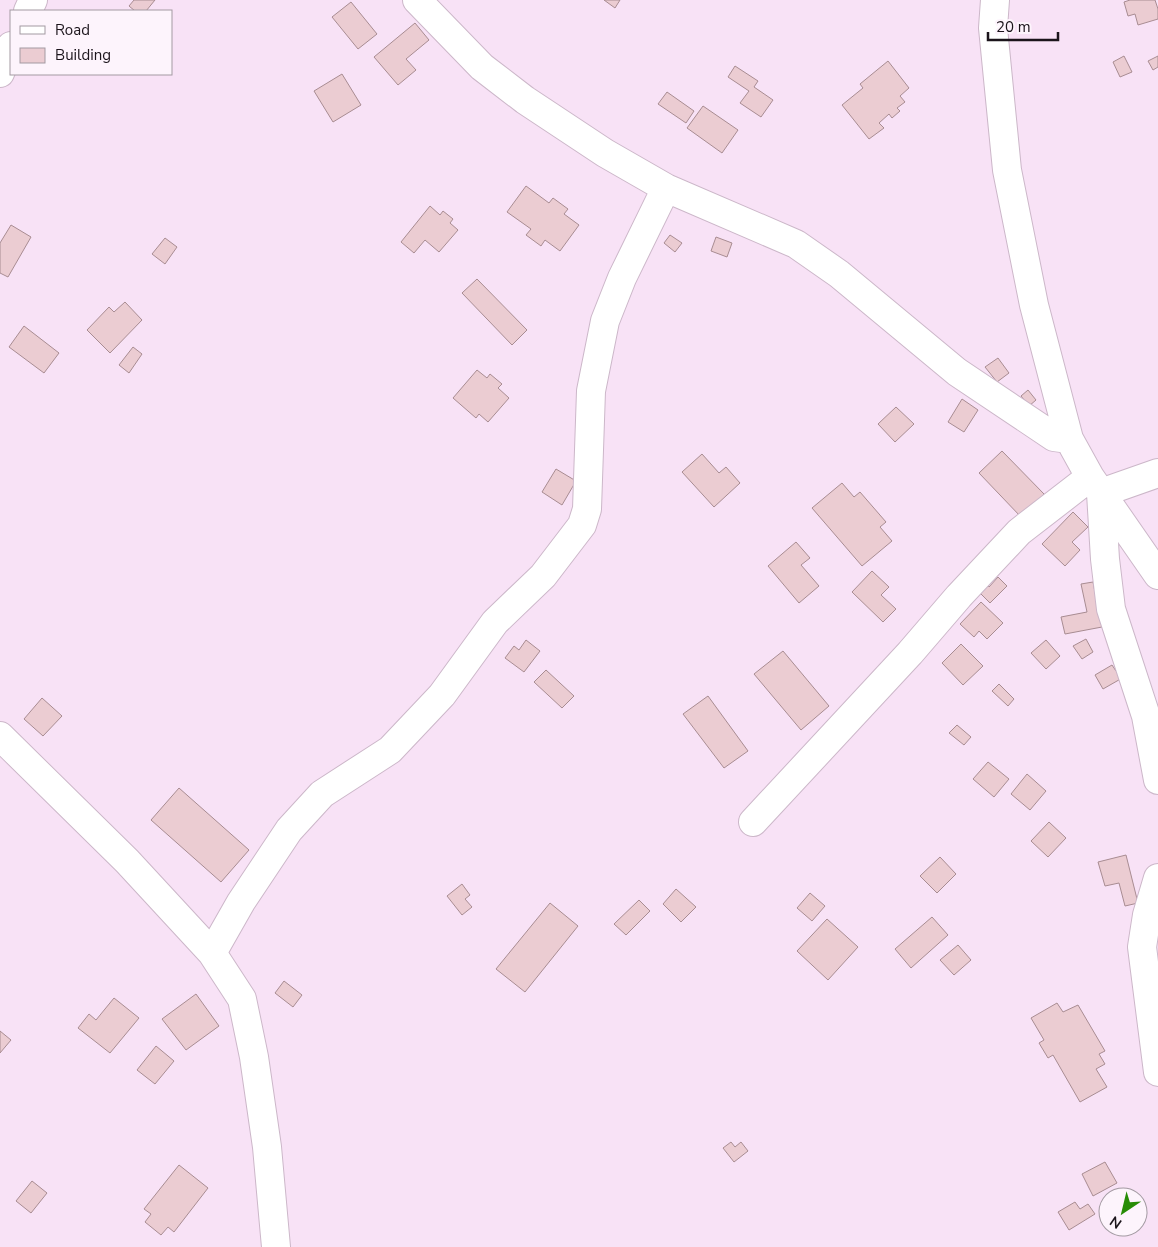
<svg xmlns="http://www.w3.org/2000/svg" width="1158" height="1247" viewBox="0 0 1158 1247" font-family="'Nunito Sans',sans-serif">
<rect width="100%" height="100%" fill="#f8e2f6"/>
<path fill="#ebccd2" stroke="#a88c92" d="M134 0H155L146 11H135L129 6Z
M604 0H620L615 8Z
M1130 0H1155L1158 9V19L1138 25 1135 14 1128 16 1124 2Z
M351 2 377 34 358 49 332 17Z
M415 23 429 40 406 59 416 70 398 85 374 57Z
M1124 56 1132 72 1120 77 1113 62Z
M1158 56V67L1153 70 1148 61Z
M888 61 909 88 900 96 905 102 897 108 900 111 892 118 889 114 879 123 884 128 869 139 842 105 863 88 860 84Z
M735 66 758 81 754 87 773 100 761 117 740 103 749 91 728 77Z
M342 74 361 105 333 122 314 91Z
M667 92 694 111 686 123 658 104Z
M703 106 738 130 722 153 687 128Z
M526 186 549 203 553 198 568 209 564 214 579 225 560 251 545 240 541 246 526 235 531 229 507 212Z
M430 206 440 215 443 211 453 219 450 223 458 230 439 252 425 240 414 253 401 242Z
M11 225 31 237 8 277 0 273V243Z
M670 235 682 243 675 252 664 243Z
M716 237 732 243 727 257 711 251Z
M165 238 177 247 165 264 152 254Z
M477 279 527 330 512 345 462 293Z
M125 302 142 320 110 353 87 330 109 307 114 312Z
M24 326 59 353 44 373 9 347Z
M133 347 142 354 129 373 119 365Z
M998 358 1009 373 997 382 985 367Z
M477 370 487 378 490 374 502 384 498 388 509 398 488 422 479 414 476 418 453 398Z
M1028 390 1036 400 1029 406 1021 396Z
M962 399 978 410 964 432 948 422Z
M896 407 914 424 895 442 878 424Z
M1002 451 1044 494 1021 517 979 473Z
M702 454 719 473 726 467 740 483 714 507 682 472Z
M556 469 576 481 562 505 542 492Z
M842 483 854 497 860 492 886 522 880 527 892 541 862 566 812 508Z
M1073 512 1088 527 1072 542 1080 550 1065 566 1042 544Z
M796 542 810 558 801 565 819 586 799 603 768 566Z
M872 571 889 587 881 595 896 609 883 622 852 592Z
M998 577 1007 586 990 603 979 592 987 584 989 587Z
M1093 582 1102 627 1065 634 1061 617 1087 612 1081 584Z
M981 602 1003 623 987 639 979 631 974 637 960 624Z
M1086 639 1093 652 1082 659 1073 646Z
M526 640 540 651 524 672 505 658 514 646 519 650Z
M1046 640 1060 656 1046 669 1031 653Z
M961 644 983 666 963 685 942 663Z
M783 651 829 706 801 730 754 674Z
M1112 665 1116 671 1119 669 1124 677 1103 689 1095 675Z
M546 670 574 696 562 708 534 682Z
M999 684 1014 699 1008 706 992 691Z
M708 696 748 751 724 768 683 714Z
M42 698 62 716 43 736 24 719Z
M957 725 971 737 964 745 949 733Z
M988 762 1009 779 994 797 973 779Z
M1027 774 1046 791 1030 810 1011 794Z
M179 788 249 850 221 882 151 820Z
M1049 822 1066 838 1048 857 1031 841Z
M1126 855 1138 903 1125 906 1119 883 1105 886 1098 862Z
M940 857 956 874 937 893 920 876Z
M462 884 470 895 465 899 472 907 462 915 447 896Z
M676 889 696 907 681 922 663 904Z
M810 893 825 906 812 921 797 908Z
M639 900 650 911 626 935 614 924Z
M550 903 578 926 525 992 496 969Z
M932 917 948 935 911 968 895 949Z
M827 919 858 947 828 980 797 951Z
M958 945 971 960 954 975 940 960Z
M284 981 302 995 293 1007 275 993Z
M196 994 219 1026 186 1050 162 1019Z
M114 998 139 1018 110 1053 78 1028 89 1014 96 1020Z
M1057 1003 1063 1012 1078 1005 1105 1051 1099 1054 1105 1064 1096 1069 1107 1087 1080 1102 1053 1055 1048 1058 1039 1043 1044 1040 1031 1018Z
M0 1031 11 1040 0 1053Z
M156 1046 174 1061 155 1084 137 1070Z
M731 1142 735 1147 741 1142 748 1151 734 1162 723 1148Z
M1105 1162 1117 1183 1093 1196 1082 1174Z
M179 1165 208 1188 174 1232 168 1227 161 1235 145 1222 151 1214 144 1209Z
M32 1181 47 1193 31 1213 16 1201Z
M1075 1202 1080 1209 1088 1204 1095 1214 1069 1230 1058 1212Z"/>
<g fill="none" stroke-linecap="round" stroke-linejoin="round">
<g stroke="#ccb7c9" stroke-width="30">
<path id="minor" d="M417 0 482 67 525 100 605 153 666 188 796 244 839 274 957 372 1054 437 1069 439
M995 0 993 28 1007 170 1034 305 1069 439 1090 477 1158 575
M28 11 33 0
M0 73 11 46
M1158 473 1101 493 1105 559 1111 609 1146 716 1158 780
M0 736 127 861 212 953 242 999 254 1057 267 1147 276 1247
M753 822 910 653 959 596 1019 532 1090 477
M1158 878 1147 915 1142 947 1158 1072
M212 953 241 902 289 830 322 794 390 750 442 695 495 622 543 576 582 525 587 509 591 391 605 321 622 278 666 188"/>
</g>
<use href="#minor" stroke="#fff" stroke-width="28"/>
</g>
<rect x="10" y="10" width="162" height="65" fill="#fdf4fc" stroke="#a39aa2"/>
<rect x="20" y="26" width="25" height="8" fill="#ffffff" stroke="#a39aa2"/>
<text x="55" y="35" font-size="15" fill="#1b141b">Road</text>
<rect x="20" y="48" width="25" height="15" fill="#ebccd2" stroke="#a39aa2"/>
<text x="55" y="60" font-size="15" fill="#1b141b">Building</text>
<g transform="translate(1123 1212) rotate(215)"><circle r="24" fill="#fdf4fc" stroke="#a39aa2"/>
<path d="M0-4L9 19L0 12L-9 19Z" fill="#278c06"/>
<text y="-8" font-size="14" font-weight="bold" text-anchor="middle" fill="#1b141b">N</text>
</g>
<path d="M988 32v8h70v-8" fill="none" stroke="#1b141b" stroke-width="2.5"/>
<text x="996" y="32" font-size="15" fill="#1b141b" stroke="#fdf4fc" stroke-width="4" paint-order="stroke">20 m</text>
</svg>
